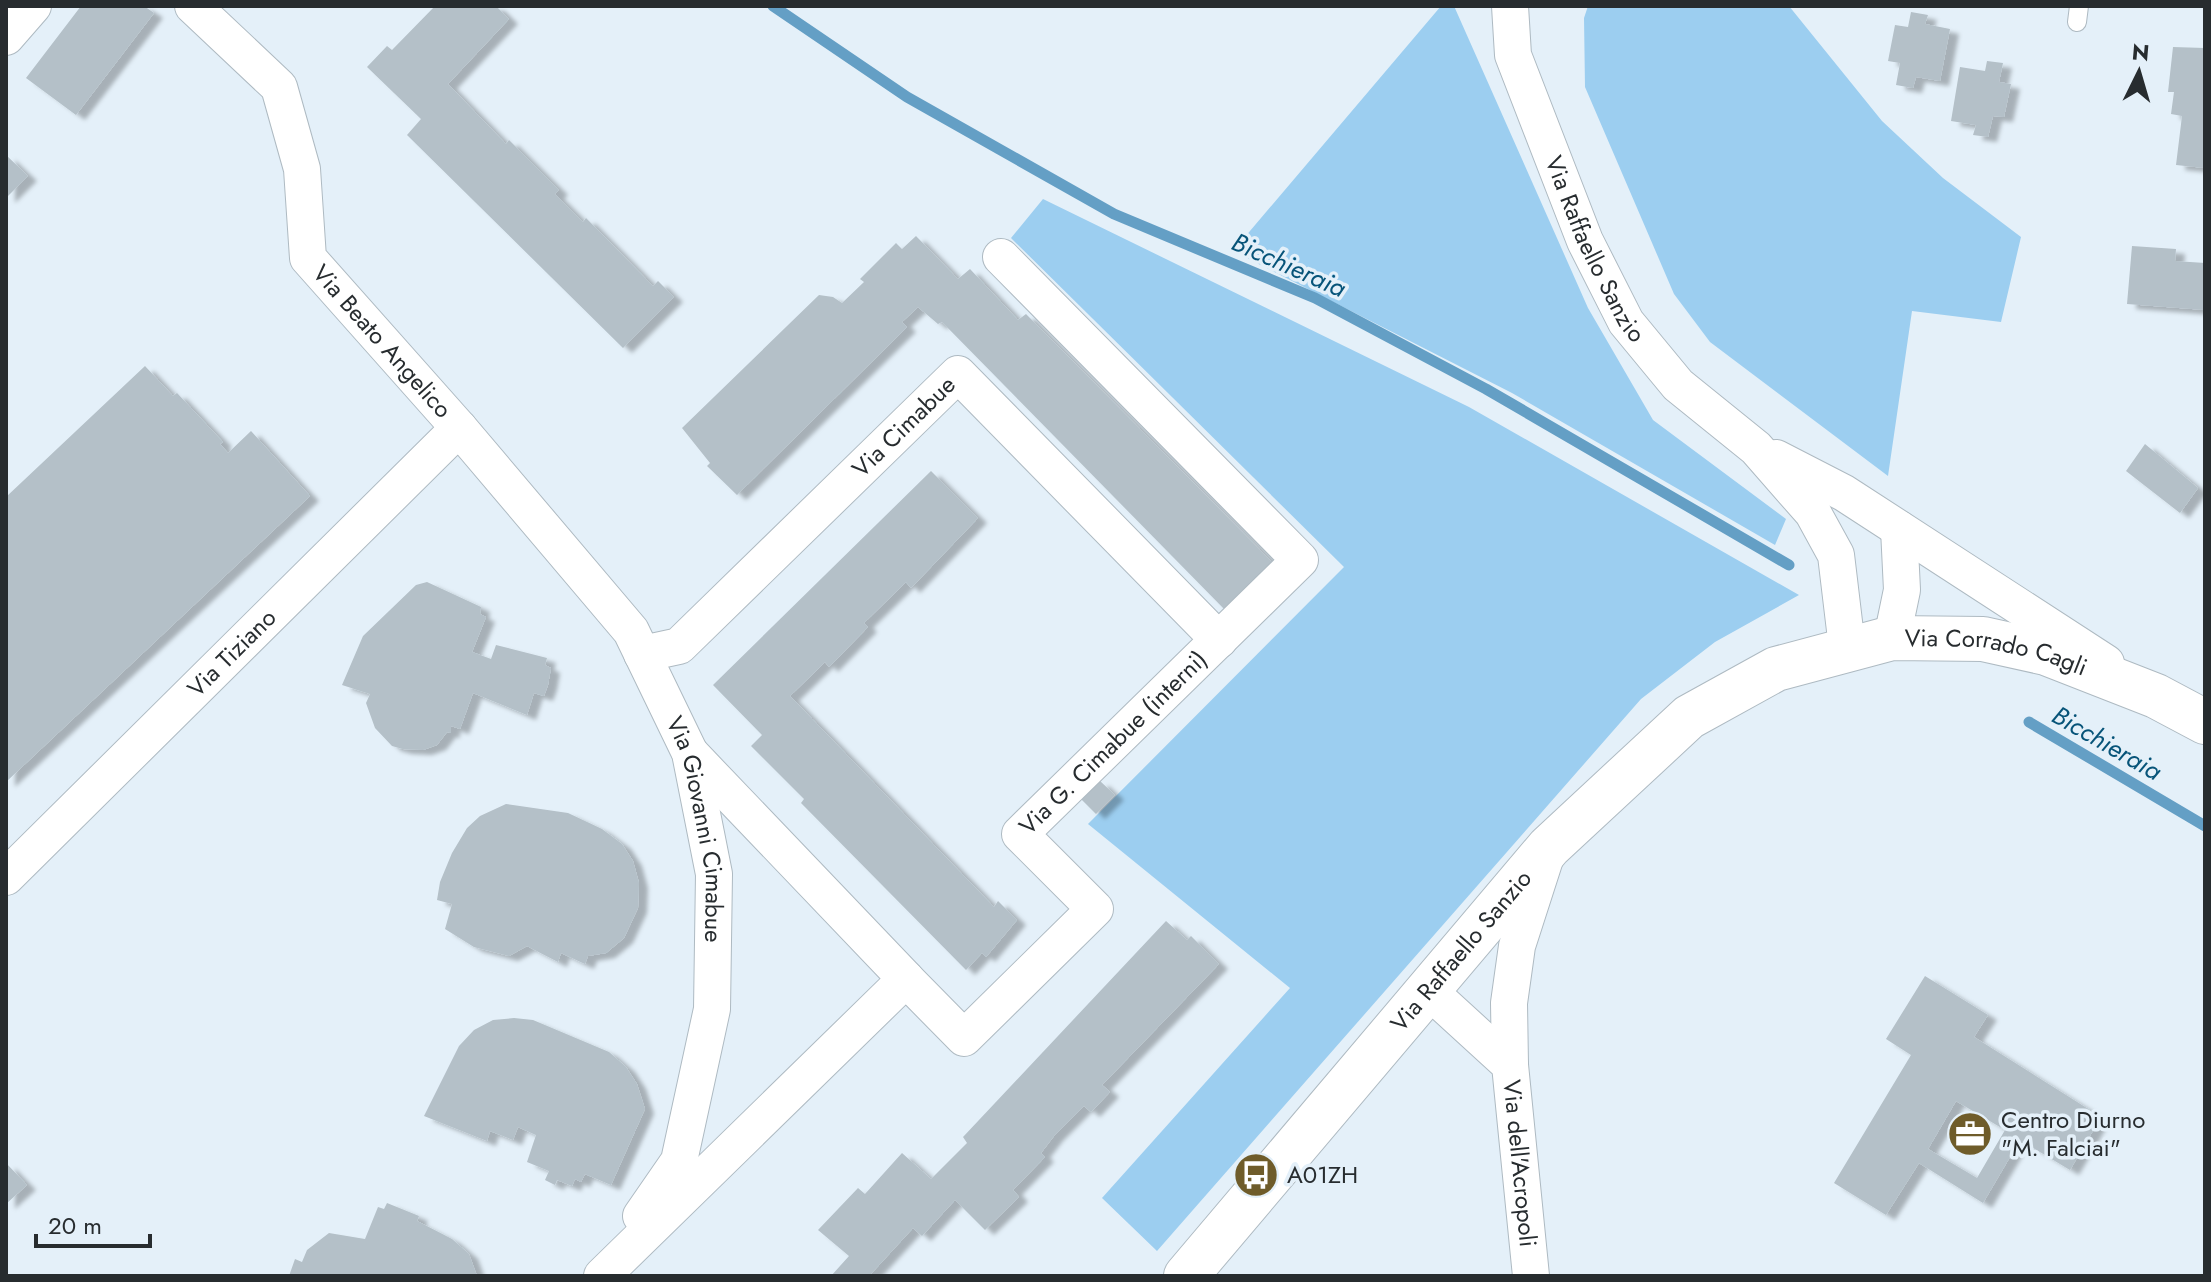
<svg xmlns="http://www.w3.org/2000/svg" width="2211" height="1282" viewBox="0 0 2211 1282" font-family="Jost,sans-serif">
<defs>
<filter id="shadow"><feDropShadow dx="9" dy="5" stdDeviation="2" flood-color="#0004"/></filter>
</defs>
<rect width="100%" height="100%" fill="#e4f0f9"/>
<path fill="#9ccef0" d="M1441 6H1454L1588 308 1653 420 1786 519 1775 545 1512 393 1233 251Z
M1588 6H1789L1882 121 1943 178 2021 237 2001 322 1912 311 1888 476 1710 342 1674 294 1585 87 1584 18Z
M1043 199 1469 407 1799 595 1715 642 1641 699 1157 1251 1102 1198 1290 988 1088 824 1344 567 1011 238Z"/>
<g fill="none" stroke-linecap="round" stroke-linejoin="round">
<path stroke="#649fc5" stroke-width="11" d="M773 6 907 97 1114 214 1315 298 1486 389 1789 565
M2029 722 2205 826"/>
</g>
<path fill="#b4c0c8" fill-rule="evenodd" filter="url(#shadow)" d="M81 6H144L154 13 76 115 26 78Z
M435 6H496L509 19 448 84 506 144 509 140 559 190 555 194 583 222 586 218 653 286 658 281 674 297 623 348 407 135 421 119 367 67 387 46 392 50Z
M1911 12 1928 15 1925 24 1950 29 1940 81 1916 77 1913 88 1896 85 1900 63 1888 61 1895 25 1908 27Z
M2173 47 2205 48V168L2176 165 2182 116 2171 114 2174 92H2168Z
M1987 61 2003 63 1999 82 2011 84 2004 117 1993 116 1988 137 1973 135 1976 125 1951 121 1960 67 1985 71Z
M6 155 28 176 6 198Z
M916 236 958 279 970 269 1018 320 1026 314 1278 568 1227 612 942 322 938 324 918 307 902 322 907 327 737 495 707 466 710 463 682 428 819 295 833 297 842 303 864 282 860 279 896 243 902 249Z
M2132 246 2176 249 2175 261 2205 263V310L2127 304Z
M145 366 173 396 177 393 223 442 220 444 228 453 251 431 310 496 6 782V497Z
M2145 444 2198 488 2180 513 2126 471Z
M931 471 978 518 911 588 906 582 864 623 868 627 829 667 825 662 790 696 994 907 998 901 1017 920 986 957 982 953 966 970 801 803 804 799 751 746 762 735 713 685Z
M427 582 481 607 480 614 486 617 472 652 491 659 496 645 547 658 545 665 551 668 548 685 544 696 534 693 527 715 473 693 460 729 451 726V733L447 732 437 745 423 750 403 749 392 746 375 728 366 703 370 694 342 685 363 636 416 585Z
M1100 781 1115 795 1096 814 1081 799Z
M506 804 568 813 602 829 622 844 633 861 639 883 638 908 624 938 606 953 588 956 585 964 561 953 558 962 527 946 509 956 474 947 445 929 452 904 437 900 440 882 452 853 467 828 480 816Z
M1166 921 1187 940 1191 936 1219 964 1102 1085 1110 1092 1091 1112 1084 1106 1054 1136 1041 1153 1045 1157 1013 1190 1019 1197 985 1230 955 1200 922 1236 913 1228 869 1276H831L849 1256 818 1230 858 1188 865 1194 902 1153 931 1179 967 1143 963 1137Z
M1925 976 1988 1015 1974 1037 2101 1117 2070 1170 2020 1140 1983 1203 1919 1163 1886 1215 1834 1183 1911 1055 1886 1039ZM1956 1101 2005 1130 1977 1178 1928 1149Z
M514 1018 533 1020 609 1052 626 1067 637 1084 645 1109 611 1185 585 1174 581 1182 575 1179 572 1186 557 1180 555 1185 545 1180 549 1171 527 1162 536 1135 518 1127 513 1140 490 1131 487 1141 424 1116 459 1046 474 1030 493 1020Z
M6 1163 27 1185 6 1204Z
M387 1203 419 1216 417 1221 452 1239 469 1254 477 1276H289L295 1259 302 1262 307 1250 329 1233 365 1239 378 1207 384 1209Z"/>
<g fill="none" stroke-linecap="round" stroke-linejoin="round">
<g stroke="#aebac2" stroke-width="20">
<path id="lane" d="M2077 22 2079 6"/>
</g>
<g stroke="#aebac2" stroke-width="38">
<g id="street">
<path id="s1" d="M193 6 279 87 302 169 308 258 459 428 631 631 690 753 714 874 712 1009 679 1161 641 1216"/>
<path id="s2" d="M1510 6 1513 55 1585 241 1626 322 1678 385 1756 448 1813 513 1836 555 1847 647"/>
<path d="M6 37 33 6"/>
<path d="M1776 458 1844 493 2106 663"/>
<path d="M1892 638 1902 590 1899 529"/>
<path id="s3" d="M642 654 679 646 958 374 1219 640"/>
<path d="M690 753 906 979"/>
<path id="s4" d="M6 877 459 428"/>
<path id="s5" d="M1428 990 1510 1065 1531 1276"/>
<path d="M1510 1065 1509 1003 1517 946 1546 856"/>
<path id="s6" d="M602 1276 906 979 964 1038 1095 909 1020 834 1300 560 1001 257"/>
</g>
</g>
<g stroke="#aebac2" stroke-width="46">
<g id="secondary">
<path id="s7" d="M1186 1276 1549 847 1689 717 1776 669 1892 638 1983 639 2046 653 2156 696 2205 722"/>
</g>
</g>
<use href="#lane" stroke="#fff" stroke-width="18"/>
<use href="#street" stroke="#fff" stroke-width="36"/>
<use href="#secondary" stroke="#fff" stroke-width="44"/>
</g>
<defs>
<g id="office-disc" transform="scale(2.3)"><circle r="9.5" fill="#6f5c2a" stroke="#e4f0f9"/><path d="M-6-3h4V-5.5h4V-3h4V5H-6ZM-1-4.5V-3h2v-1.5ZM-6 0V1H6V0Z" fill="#fff"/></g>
<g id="bus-disc" transform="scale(2.3)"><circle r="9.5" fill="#6f5c2a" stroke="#e4f0f9"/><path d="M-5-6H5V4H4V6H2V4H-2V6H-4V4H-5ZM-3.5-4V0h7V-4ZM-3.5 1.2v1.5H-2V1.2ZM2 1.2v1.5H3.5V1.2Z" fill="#fff"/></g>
</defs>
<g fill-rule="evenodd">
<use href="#office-disc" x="1970" y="1134"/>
<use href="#bus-disc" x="1256" y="1175"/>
</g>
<g text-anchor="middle" stroke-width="7" stroke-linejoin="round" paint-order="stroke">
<g font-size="24" fill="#272c2f" stroke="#e4f0f9">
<text dy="8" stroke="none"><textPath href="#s2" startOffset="260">Via Raffaello Sanzio</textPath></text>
<text dy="8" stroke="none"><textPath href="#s1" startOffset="404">Via Beato Angelico</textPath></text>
<text dy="8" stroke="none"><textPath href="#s3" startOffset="352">Via Cimabue</textPath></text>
<text dy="8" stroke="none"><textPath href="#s4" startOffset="318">Via Tiziano</textPath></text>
<text dy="8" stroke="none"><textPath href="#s7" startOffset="1078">Via Corrado Cagli</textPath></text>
<text dy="8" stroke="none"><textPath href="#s6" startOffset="928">Via G. Cimabue (interni)</textPath></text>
<text dy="8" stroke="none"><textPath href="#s1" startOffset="998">Via Giovanni Cimabue</textPath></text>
<text dy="8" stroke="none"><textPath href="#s7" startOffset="426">Via Raffaello Sanzio</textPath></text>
<text dy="8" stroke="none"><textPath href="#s5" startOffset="210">Via dell'Acropoli</textPath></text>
</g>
<g font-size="24" fill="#272c2f" stroke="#e4f0f9" text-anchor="start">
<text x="2001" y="1128">Centro Diurno<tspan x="2001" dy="28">"M. Falciai"</tspan></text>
<text x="1287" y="1183">A01ZH</text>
</g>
<g font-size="26" font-style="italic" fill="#075479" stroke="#e4f0f9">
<text transform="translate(1289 265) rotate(24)" y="9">Bicchieraia</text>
<text transform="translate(2107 743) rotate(30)" y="9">Bicchieraia</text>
</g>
</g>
<rect width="2211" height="1282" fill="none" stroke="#272c2f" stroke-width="16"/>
<g transform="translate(2139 72) rotate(5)" stroke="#e4f0f9" stroke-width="6" paint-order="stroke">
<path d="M0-6L14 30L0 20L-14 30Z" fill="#272c2f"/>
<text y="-12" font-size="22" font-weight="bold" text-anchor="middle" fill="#272c2f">N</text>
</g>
<path d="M36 1234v12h114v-12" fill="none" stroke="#272c2f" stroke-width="4"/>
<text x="48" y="1234" font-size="24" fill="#272c2f" stroke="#e4f0f9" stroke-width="6" paint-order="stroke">20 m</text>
</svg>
